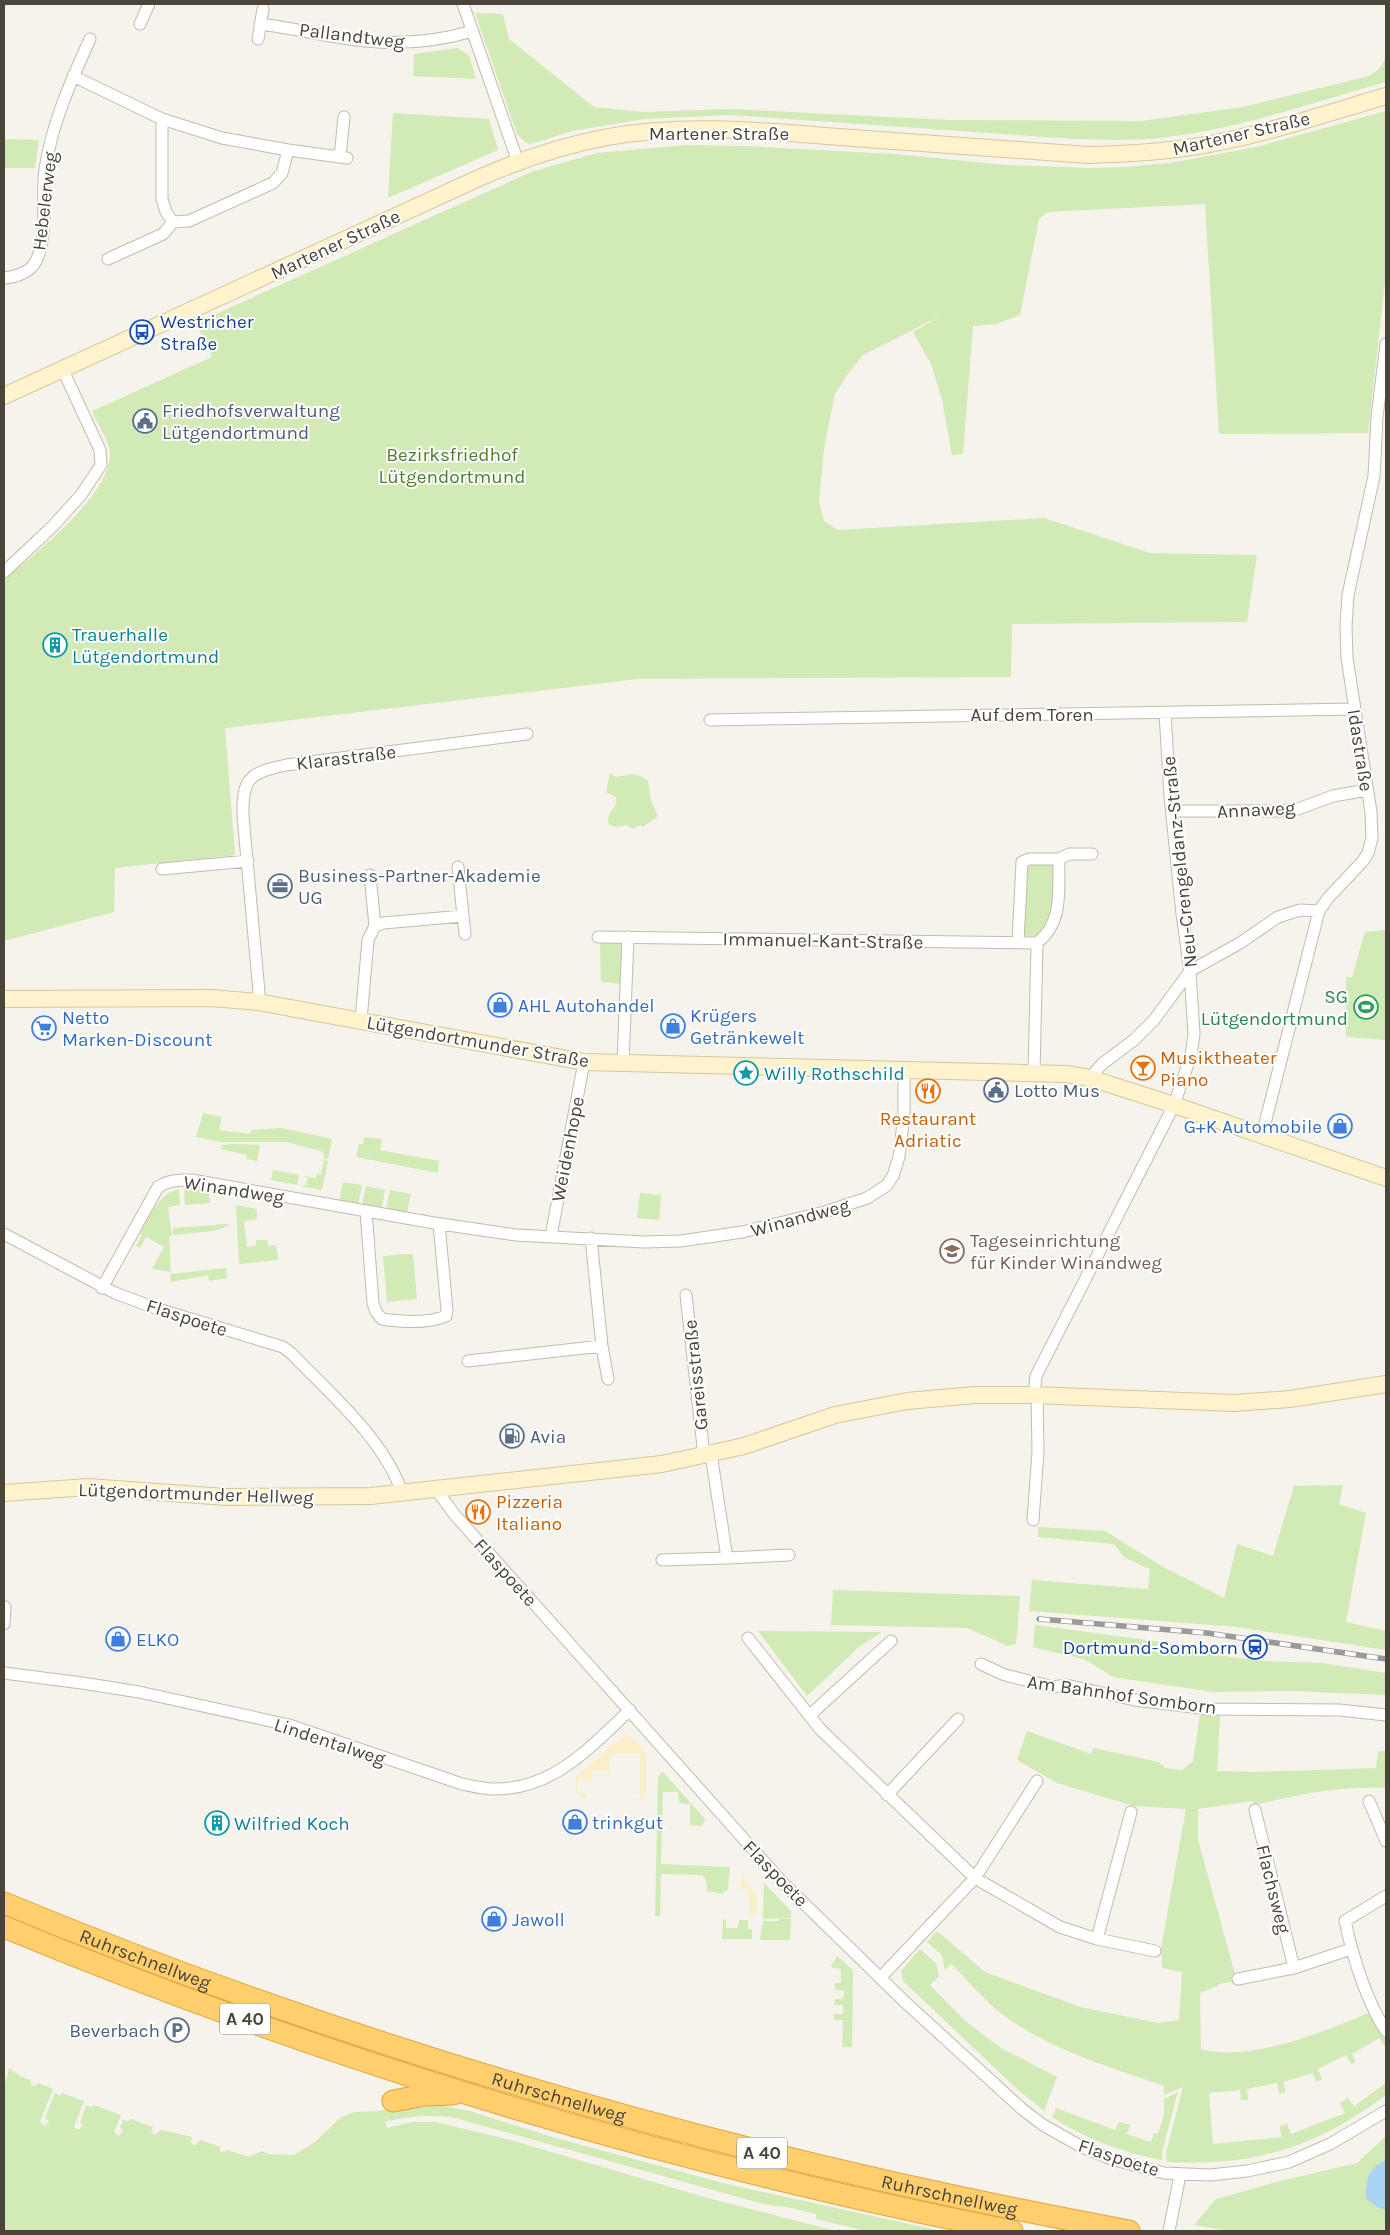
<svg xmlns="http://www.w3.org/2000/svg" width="1390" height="2235" viewBox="0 0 1390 2235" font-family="Karla,sans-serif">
<rect width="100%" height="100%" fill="#f6f3ec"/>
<path fill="#d2eab5" d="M475 13 503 14 509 39 594 107 643 112 731 109 951 120 1141 121 1243 107 1369 76 1379 69 1386 57V82C1314 102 1242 128 1167 137 1137 141 1106 140 1075 139L730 115 645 119 572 131 531 144 525 142 517 134Z
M457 48 469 55 476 79 413 76 414 54Z
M1386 111V274L1368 433 1219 434 1205 204 1048 212 1039 219 1020 315 996 324 973 326 963 454 952 455 942 400 931 364 913 332 942 315 863 355 847 375 835 394 824 449 819 502 824 521 838 530 1044 518 1150 553 1257 555 1247 622 1012 624 1011 677 638 679 225 728 235 855 115 868 114 912 4 941V580C35 553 111 496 110 453 110 443 96 421 92 411L212 357 196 323 531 172 597 153 686 145 745 146 894 154 1007 165 1089 168 1124 167 1170 163 1256 147Z
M393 113 489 119 498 150 388 198Z
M4 139 39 140 35 168H4Z
M610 773 616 777 632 774 643 777 648 781 651 801 658 816 643 827 640 825 633 829 627 825 617 827 609 825C604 812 619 810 616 797L606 792Z
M1031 862 1053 864 1055 866 1051 923C1043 931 1036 940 1024 935L1021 928 1026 865Z
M1386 930V1040L1346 1037V977H1352L1365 932Z
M604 942H621L623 944 622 984 601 982 600 944Z
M203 1113 222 1117 219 1130 250 1134 252 1130 282 1128 332 1139 328 1159H324V1154L321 1151 286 1142H221L196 1137Z
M364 1137 382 1139 380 1150 439 1161 438 1173 356 1157 359 1144H363Z
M234 1144 260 1145 257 1161 246 1159 247 1155 221 1149 222 1145Z
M324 1160 328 1161 322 1190 300 1186 306 1185 308 1178 303 1176 316 1178 317 1174 321 1175Z
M273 1170 299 1175 297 1185 271 1180Z
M343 1182 362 1185 358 1205 339 1202Z
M366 1186 385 1190 382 1208 362 1205Z
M189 1187 209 1191 210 1203 185 1205 184 1188Z
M179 1189 180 1205 168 1207 172 1236H169L171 1272 152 1269 164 1247 146 1237 140 1248 136 1246 142 1235 140 1234C150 1216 158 1194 179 1189Z
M390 1190 411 1194 407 1213 386 1209Z
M640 1193 661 1195 659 1220 637 1218Z
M236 1205 257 1209V1219L244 1221 247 1247 256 1246V1240H267L268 1246 276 1245 278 1260 239 1264Z
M229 1224 228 1226 214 1231 173 1235V1228Z
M403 1254H413L417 1299 387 1302 383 1256Z
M226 1268 227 1278 209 1281 208 1275 171 1282 170 1274Z
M1343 1485 1339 1504 1366 1513 1346 1622 1386 1631V1650L1237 1627 1029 1611 1032 1580 1148 1589 1150 1569 1125 1558 1114 1544 1038 1537V1527L1105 1531 1165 1568 1224 1598 1237 1544 1273 1556 1294 1486Z
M833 1590 1020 1596 1016 1644 1008 1646 967 1628 831 1625Z
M1035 1625 1177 1644 1223 1656 1265 1661 1322 1663 1386 1673V1695L1293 1691 1213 1692 1113 1677 1086 1660 1033 1647Z
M758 1631 882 1632 859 1647 807 1696Z
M1200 1715 1220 1716 1217 1771 1254 1772 1376 1768 1378 1751H1386V1788C1338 1786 1301 1794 1255 1805L1252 1801 1198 1809V1840L1237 1981 1218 1984V1986L1200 1993 1201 2049C1251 2063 1324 2031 1371 2012L1386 2039V2048L1379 2038 1352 2054 1356 2062 1351 2064 1346 2055 1318 2069 1322 2079 1316 2082 1313 2073 1283 2082 1286 2092 1279 2094 1277 2083 1247 2089 1248 2100H1241L1240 2090 1209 2093 1213 2144 1281 2137 1280 2126 1287 2124 1291 2134 1345 2113 1340 2103 1348 2098 1354 2106 1386 2083V2095C1315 2148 1255 2166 1167 2162L1166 2153 1183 2087 1164 2095V2086C1110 2067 1053 2051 1006 2017 986 2003 969 1981 951 1964L945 1970 942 1955 927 1942 937 1931 985 1972 1080 2007 1158 2023 1179 2020 1182 1972 1162 1968 1161 1948 1186 1809 1134 1806 1057 1783 1017 1760 1027 1731 1091 1754 1093 1748 1159 1762 1165 1768 1182 1770 1193 1761Z
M663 1772 705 1819 702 1826 690 1825V1804L679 1803 678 1792H663L661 1864 730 1867 728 1889 722 1894 707 1891 706 1879 702 1875 661 1874 660 1916H655L658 1777Z
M764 1883 791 1911V1918L763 1919Z
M723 1919 726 1920V1928H738L739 1920H748V1929H752V1939H722Z
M779 1919H791L790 1940H760L763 1921H778Z
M920 1949 936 1963 939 1976 930 1985 964 2020 1001 2048 1057 2077 1044 2111 1017 2089 903 1981 901 1971Z
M837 1956 853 1970 852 2047H842L843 2020H834V2014H843V2005H834L835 1999H843L844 1991 835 1990V1983H841V1969L833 1968 831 1966Z
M9 2068 20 2076 31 2081V2084L35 2086 38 2083 53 2089 40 2122 45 2126 49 2121 45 2118 55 2093 60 2096 62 2093 84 2101 74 2127 79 2130 83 2125 80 2122 86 2106 91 2107 94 2105 121 2115 114 2132 119 2136 123 2130 120 2128 123 2120 128 2121 131 2119 153 2127 151 2131 155 2135 161 2130 192 2137 191 2141 194 2146 201 2140 220 2147V2151L224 2152 227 2150 249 2157 261 2151 269 2154 294 2155 315 2142 340 2118 354 2112 379 2111 410 2105 435 2104 470 2111 552 2137 727 2184 941 2231H866L816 2219V2214L787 2207 767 2205 451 2117C429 2115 407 2116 385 2122L387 2128 411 2122H436L514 2141 708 2198 836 2231H4V2080L6 2081Z
M1178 2092 1162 2152V2160C1123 2153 1086 2139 1052 2117L1056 2108 1115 2130 1119 2122 1130 2125 1127 2134 1151 2142 1154 2133 1158 2134 1164 2114V2099Z
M1386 2136V2231H1230L1194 2225 1216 2199 1276 2182 1357 2163Z"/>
<path fill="#f9efc9" d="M626 1734 630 1735 646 1754V1793C644 1801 638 1800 631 1800L640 1798V1754H610V1771H592V1780H578V1793H587V1799L579 1797 576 1792V1777Z
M742 1875 757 1897V1914H749V1890L741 1889Z"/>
<path fill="#a9d4f2" d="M1386 2160V2210L1379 2208 1366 2199C1365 2181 1368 2168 1386 2160Z"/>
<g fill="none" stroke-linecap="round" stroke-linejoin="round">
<g stroke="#c2bbae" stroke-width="13">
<path id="street" d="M463 4 518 162
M140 24 149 4
M260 24C300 29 339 40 378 42 411 44 442 40 473 31
M258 39 263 9
M73 76 162 119V199L166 212 173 222 189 221 273 183 282 173 288 150 222 138 162 119
M288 150 347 158
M340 157 344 117
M108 259 163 234 173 222
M4 278C16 277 31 272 36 261 49 234 41 198 45 169 52 123 71 81 90 39
M4 572 52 527 81 495 101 465 100 450 62 368
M710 720 1354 709
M1172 811H1279L1298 809 1333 796 1367 790
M1059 859 1069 854H1092
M458 867 463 916
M162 869 248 861
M370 875 375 926
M598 937 1037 943C1064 922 1058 890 1059 859H1029L1022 862 1018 942
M258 1002 259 992 243 816C242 777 250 773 286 765L527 734
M361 1020 368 940 375 926 383 923 463 916 465 934
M623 1063 628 937
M1034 1073 1037 943
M1090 1078 1102 1064 1134 1040 1154 1020 1190 971 1240 943 1278 917 1300 910 1319 911
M1262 1135 1319 911 1328 898 1363 861 1368 853 1372 838 1371 812 1347 658 1346 626 1348 595 1374 476 1377 417 1386 344
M366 1211 373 1303 376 1312 382 1319C402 1322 427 1324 446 1316L447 1310 439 1224
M4 1234 115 1293 158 1309 283 1347 292 1354C330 1394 385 1440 402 1493
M551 1236 584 1062
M591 1238 602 1346 608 1379
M102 1288 158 1187C169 1180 178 1180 192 1180L434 1223 516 1235 644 1242 681 1241 742 1232 825 1212 867 1198 886 1186 893 1176 899 1157 904 1114V1070
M686 1295 704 1456
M468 1361 602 1346
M1034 1395 1036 1376 1174 1105 1191 1055 1194 1034 1190 971 1182 914 1170 796 1165 713
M436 1489 454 1514 783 1883 905 2002 1022 2109 1043 2125 1082 2147 1111 2159 1164 2173 1211 2175 1247 2171 1289 2162 1330 2144 1386 2111
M1033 1520 1038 1452 1037 1395
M727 1558 789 1555
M662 1560 727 1558 711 1454
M4 1624 5 1607
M748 1638 820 1729 975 1878 1060 1927 1097 1939 1155 1951
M981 1664 1005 1675 1053 1687 1066 1685 1135 1700 1176 1705 1209 1709 1339 1710 1386 1715
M4 1673 82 1683 139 1692 289 1725 462 1784C472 1786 483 1789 493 1789 553 1790 589 1748 630 1710
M810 1715 891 1641
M887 1795 958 1719
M1369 1801 1386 1841
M1255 1810 1294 1968
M1386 1896 1345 1921C1353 1957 1366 2000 1386 2031
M1097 1939 1131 1812
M881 1977 975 1878 1037 1781
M1238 1979 1294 1968 1351 1949
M1169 2231 1180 2175"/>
</g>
<g stroke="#d6c79b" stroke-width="18">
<path id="secondary" d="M4 396 479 178C520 160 564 145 608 137 684 123 763 131 839 137 922 143 1005 149 1088 155 1129 154 1169 152 1210 144 1269 133 1328 113 1386 96
M4 999 211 998 258 1002 584 1062 1066 1074 1090 1078 1174 1105 1386 1178
M4 1493 88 1487 226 1497 371 1496 662 1464 744 1446 835 1415 907 1401 975 1395H1034L1234 1403 1290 1399 1386 1384"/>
</g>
<g stroke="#e0a43c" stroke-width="23">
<g id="highway">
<path id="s1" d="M4 1903C366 2053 744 2160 1129 2231"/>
<path d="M4 1927C328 2061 667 2163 1012 2231"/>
<path d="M393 2101 425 2095 453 2094"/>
</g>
</g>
<use href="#street" stroke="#fff" stroke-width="11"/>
<use href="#secondary" stroke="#fff3cd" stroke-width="16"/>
<use href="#highway" stroke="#ffcf6e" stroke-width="21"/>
<g stroke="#9a9a9a" stroke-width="5.5">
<path id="rail" d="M1039 1619 1207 1633 1386 1659"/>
</g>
<use href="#rail" stroke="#fff" stroke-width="4" stroke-dasharray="11" stroke-linecap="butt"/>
</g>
<defs>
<g id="bus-ring" transform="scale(1.25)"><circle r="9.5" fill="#fff" stroke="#1a4fb4" stroke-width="1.5"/><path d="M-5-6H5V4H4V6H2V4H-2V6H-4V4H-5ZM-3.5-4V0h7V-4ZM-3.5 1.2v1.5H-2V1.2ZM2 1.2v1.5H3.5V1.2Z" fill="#1a4fb4"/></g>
<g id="civic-ring" transform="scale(1.25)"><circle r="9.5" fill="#fff" stroke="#5c6f8a" stroke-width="1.5"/><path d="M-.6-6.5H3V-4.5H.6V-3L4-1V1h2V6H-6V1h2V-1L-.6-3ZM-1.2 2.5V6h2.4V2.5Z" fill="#5c6f8a"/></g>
<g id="building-ring" transform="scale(1.25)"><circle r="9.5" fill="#fff" stroke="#0f9aa8" stroke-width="1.5"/><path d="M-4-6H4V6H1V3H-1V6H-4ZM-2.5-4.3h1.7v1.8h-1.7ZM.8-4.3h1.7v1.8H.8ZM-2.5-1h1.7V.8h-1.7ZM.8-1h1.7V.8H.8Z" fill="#0f9aa8"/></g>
<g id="office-ring" transform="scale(1.25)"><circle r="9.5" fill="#fff" stroke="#5c6f8a" stroke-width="1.5"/><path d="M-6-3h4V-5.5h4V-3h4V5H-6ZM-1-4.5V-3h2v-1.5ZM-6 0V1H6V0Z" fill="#5c6f8a"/></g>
<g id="shop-ring" transform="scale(1.25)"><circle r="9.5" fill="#fff" stroke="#3f7fe0" stroke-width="1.5"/><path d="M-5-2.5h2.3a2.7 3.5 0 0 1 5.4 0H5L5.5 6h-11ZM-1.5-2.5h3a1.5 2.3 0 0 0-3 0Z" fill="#3f7fe0"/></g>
<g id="stadium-ring" transform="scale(1.25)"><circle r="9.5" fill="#fff" stroke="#2e9e5b" stroke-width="1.5"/><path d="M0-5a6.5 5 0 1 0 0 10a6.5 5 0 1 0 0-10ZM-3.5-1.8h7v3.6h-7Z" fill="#2e9e5b"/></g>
<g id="supermarket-ring" transform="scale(1.25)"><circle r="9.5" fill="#fff" stroke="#3f7fe0" stroke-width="1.5"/><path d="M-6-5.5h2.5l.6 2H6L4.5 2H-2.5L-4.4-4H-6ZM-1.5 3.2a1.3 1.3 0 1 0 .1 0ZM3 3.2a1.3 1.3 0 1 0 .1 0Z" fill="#3f7fe0"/></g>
<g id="bar-ring" transform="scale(1.25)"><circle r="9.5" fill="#fff" stroke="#e8710a" stroke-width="1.5"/><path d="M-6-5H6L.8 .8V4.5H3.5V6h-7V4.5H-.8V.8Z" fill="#e8710a"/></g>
<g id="sight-ring" transform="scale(1.25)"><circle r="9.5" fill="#fff" stroke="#0f9aa8" stroke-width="1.5"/><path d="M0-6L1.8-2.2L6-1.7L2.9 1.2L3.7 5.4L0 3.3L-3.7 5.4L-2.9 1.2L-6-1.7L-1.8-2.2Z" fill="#0f9aa8"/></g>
<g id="restaurant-ring" transform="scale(1.25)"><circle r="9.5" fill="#fff" stroke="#e8710a" stroke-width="1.5"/><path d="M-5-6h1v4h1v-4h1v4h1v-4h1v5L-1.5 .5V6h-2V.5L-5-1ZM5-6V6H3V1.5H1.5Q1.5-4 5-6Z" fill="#e8710a"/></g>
<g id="school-ring" transform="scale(1.25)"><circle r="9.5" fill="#fff" stroke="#8d6e63" stroke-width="1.5"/><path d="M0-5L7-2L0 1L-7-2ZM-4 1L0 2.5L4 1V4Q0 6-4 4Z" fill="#8d6e63"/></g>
<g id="fuel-ring" transform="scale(1.25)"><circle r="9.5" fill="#fff" stroke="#5c6f8a" stroke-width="1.5"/><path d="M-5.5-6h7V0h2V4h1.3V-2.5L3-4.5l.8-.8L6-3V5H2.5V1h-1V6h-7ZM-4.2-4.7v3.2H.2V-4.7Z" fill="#5c6f8a"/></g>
<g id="station-ring" transform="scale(1.25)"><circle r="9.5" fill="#fff" stroke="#1a4fb4" stroke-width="1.5"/><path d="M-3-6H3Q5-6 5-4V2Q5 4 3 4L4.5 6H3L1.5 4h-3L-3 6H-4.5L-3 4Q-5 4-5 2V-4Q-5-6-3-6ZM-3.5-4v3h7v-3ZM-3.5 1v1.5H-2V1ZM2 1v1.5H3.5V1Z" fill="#1a4fb4"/></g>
<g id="parking-ring" transform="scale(1.25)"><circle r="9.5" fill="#fff" stroke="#5c6f8a" stroke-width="1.5"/><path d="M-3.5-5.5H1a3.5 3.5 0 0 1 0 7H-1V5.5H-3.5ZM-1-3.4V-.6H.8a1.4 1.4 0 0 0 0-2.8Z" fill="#5c6f8a"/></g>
</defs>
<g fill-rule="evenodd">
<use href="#bus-ring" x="142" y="332"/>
<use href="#civic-ring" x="145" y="421"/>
<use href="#building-ring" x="55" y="645"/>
<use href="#office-ring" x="280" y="886"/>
<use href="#shop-ring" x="500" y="1005"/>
<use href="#stadium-ring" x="1366" y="1007"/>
<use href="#shop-ring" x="673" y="1026"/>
<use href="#supermarket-ring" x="44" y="1028"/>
<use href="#bar-ring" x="1143" y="1068"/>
<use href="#sight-ring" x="746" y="1073"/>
<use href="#civic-ring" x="996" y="1090"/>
<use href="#restaurant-ring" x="928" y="1091"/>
<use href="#shop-ring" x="1340" y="1126"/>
<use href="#school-ring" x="952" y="1251"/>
<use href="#fuel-ring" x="512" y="1436"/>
<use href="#restaurant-ring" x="478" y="1512"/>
<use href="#shop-ring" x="118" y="1639"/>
<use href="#station-ring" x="1255" y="1647"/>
<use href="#shop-ring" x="575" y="1822"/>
<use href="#building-ring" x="217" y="1823"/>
<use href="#shop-ring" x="494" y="1919"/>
<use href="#parking-ring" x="177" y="2030"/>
</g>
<g text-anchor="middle" stroke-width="4" stroke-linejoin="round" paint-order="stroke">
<g fill="#fff" stroke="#817c74" stroke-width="1">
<rect x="220" y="2003.5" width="50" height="31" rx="4"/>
<rect x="737" y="2137.5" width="50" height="31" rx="4"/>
</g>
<g font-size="18" font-weight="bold" fill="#4b4439">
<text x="245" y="2025">A 40</text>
<text x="762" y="2159">A 40</text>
</g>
<g font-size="19" fill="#4b4439" stroke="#fff">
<text transform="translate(352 35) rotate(7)" y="7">Pallandtweg</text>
<text x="719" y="140">Martener Straße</text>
<text transform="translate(1241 133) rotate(-13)" y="7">Martener Straße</text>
<text transform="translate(44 201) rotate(-83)" y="7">Hebelerweg</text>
<text transform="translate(335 244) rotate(-25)" y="7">Martener Straße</text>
<text x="1032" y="721">Auf dem Toren</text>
<text transform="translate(1361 750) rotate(81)" y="7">Idastraße</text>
<text transform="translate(346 757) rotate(-7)" y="7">Klarastraße</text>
<text transform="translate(1256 809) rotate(-3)" y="7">Annaweg</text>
<text transform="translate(1179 862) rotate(-96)" y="7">Neu-Crengeldanz-Straße</text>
<text transform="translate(823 940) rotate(1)" y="7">Immanuel-Kant-Straße</text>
<text transform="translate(478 1041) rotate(10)" y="7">Lütgendortmunder Straße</text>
<text transform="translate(567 1149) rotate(-79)" y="7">Weidenhope</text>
<text transform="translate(234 1189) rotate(9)" y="7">Winandweg</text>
<text transform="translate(800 1217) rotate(-15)" y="7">Winandweg</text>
<text transform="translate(187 1317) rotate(18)" y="7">Flaspoete</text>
<text transform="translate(695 1375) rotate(-96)" y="7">Gareisstraße</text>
<text transform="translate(196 1493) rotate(2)" y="7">Lütgendortmunder Hellweg</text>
<text transform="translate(506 1572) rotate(48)" y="7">Flaspoete</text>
<text transform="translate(1122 1694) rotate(8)" y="7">Am Bahnhof Somborn</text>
<text transform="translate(330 1741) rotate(18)" y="7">Lindentalweg</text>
<text transform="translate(776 1873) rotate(46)" y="7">Flaspoete</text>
<text transform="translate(1274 1889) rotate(76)" y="7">Flachsweg</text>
<text dy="7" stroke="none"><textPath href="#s1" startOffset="152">Ruhrschnellweg</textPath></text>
<text dy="7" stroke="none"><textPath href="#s1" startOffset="588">Ruhrschnellweg</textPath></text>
<text transform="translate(1119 2157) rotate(18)" y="7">Flaspoete</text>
<text dy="7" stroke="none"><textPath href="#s1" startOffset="991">Ruhrschnellweg</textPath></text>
</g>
<g font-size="19" fill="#164399" stroke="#fff" text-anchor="start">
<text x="160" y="328">Westricher<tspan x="160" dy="22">Straße</tspan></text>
<text x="1238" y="1654" text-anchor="end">Dortmund-Somborn</text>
</g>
<g font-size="19" fill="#4e5e75" stroke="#fff" text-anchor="start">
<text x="162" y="417">Friedhofsverwaltung<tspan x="162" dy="22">Lütgendortmund</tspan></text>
<text x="298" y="882">Business-Partner-Akademie<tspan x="298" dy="22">UG</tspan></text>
<text x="1014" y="1097">Lotto Mus</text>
<text x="530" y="1443">Avia</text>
<text x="160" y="2037" text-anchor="end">Beverbach</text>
</g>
<g font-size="19" fill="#4a7f2a" stroke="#fff">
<text x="452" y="461">Bezirksfriedhof<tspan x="452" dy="22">Lütgendortmund</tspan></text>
</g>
<g font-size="19" fill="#0d838f" stroke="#fff" text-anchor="start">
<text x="72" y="641">Trauerhalle<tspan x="72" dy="22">Lütgendortmund</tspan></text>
<text x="764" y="1080">Willy Rothschild</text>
<text x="234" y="1830">Wilfried Koch</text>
</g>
<g font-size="19" fill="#27864d" stroke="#fff" text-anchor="end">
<text x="1348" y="1003">SG<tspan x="1348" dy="22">Lütgendortmund</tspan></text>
</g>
<g font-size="19" fill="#366cbe" stroke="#fff" text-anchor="start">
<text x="518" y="1012">AHL Autohandel</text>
<text x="690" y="1022">Krügers<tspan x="690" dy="22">Getränkewelt</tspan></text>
<text x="62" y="1024">Netto<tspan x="62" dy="22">Marken-Discount</tspan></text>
<text x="1322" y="1133" text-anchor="end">G+K Automobile</text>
<text x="136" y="1646">ELKO</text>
<text x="592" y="1829">trinkgut</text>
<text x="512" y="1926">Jawoll</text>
</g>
<g font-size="19" fill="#c56008" stroke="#fff" text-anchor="start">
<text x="1160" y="1064">Musiktheater<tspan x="1160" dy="22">Piano</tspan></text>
<text x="928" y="1125" text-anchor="middle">Restaurant<tspan x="928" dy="22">Adriatic</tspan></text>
<text x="496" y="1508">Pizzeria<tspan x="496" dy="22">Italiano</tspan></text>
</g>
<g font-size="19" fill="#785e54" stroke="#fff" text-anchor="start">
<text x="970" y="1247">Tageseinrichtung<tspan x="970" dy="22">für Kinder Winandweg</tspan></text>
</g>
</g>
<rect width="1390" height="2235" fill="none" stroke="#4b4439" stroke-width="10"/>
</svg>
